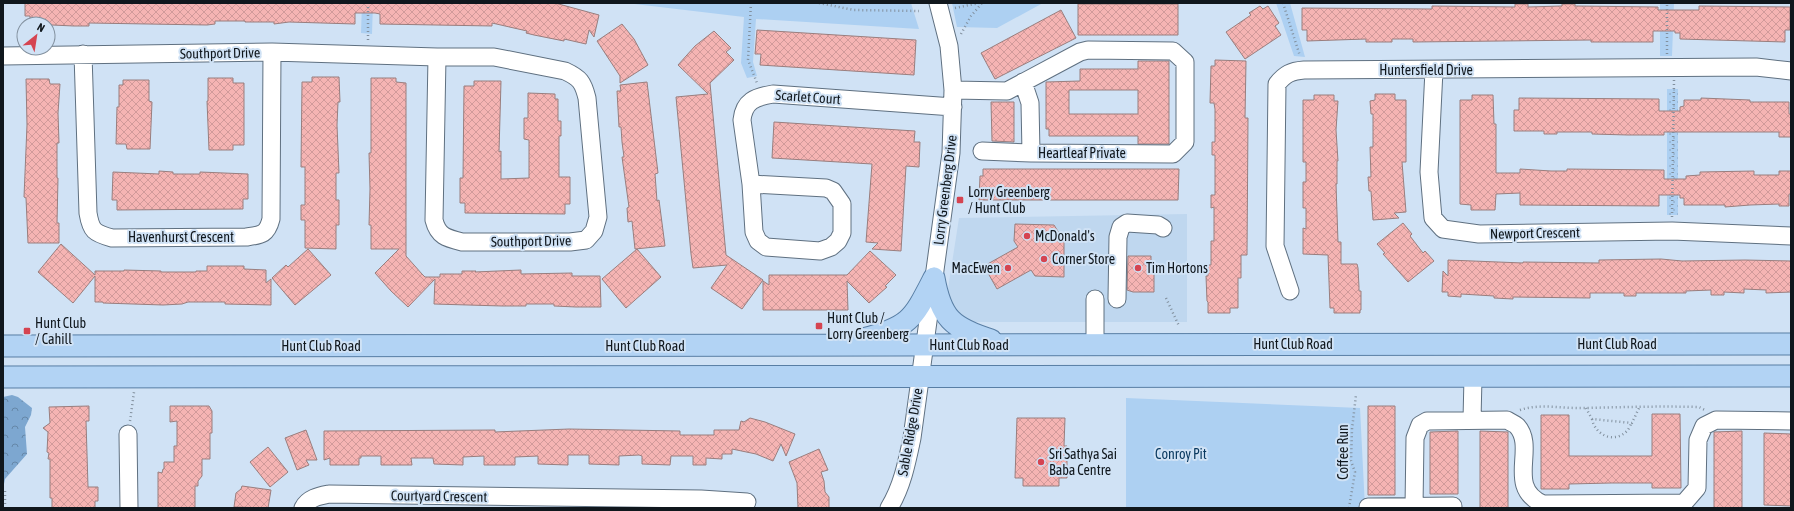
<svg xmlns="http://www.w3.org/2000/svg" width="1794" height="511" viewBox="0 0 1794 511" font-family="'Asap Condensed',sans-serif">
<defs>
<pattern id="grass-dots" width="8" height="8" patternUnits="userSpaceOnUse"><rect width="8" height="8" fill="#add0f2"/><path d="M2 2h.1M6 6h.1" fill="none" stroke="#94b2cf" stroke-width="1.8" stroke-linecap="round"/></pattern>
<pattern id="forest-crowns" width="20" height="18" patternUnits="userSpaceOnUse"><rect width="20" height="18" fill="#7da7d0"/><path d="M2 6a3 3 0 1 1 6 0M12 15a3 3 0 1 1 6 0" fill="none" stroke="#6587a8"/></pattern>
<pattern id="building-cross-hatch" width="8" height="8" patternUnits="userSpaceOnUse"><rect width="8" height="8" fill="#f5b4b3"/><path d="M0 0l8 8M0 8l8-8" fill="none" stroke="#d19a9a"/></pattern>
</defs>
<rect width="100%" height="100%" fill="#d0e2f5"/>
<path fill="#bfd7ef" d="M1187 214V322H968L955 311 947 295 959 218Z"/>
<path fill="url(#grass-dots)" d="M1667 89H1678V215H1667Z"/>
<path fill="url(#forest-crowns)" d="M12 395 18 397 32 408 31 415 25 427 27 454 5 479 3 489V397Z"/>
<path fill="#add0f2" d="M362 3H373L372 34 361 33Z
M626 3H911L919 29 756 19 753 62 757 76 747 78 741 63 744 17Z
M952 3H1043L997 28 957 27Z
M1276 3H1290L1305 57 1294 56Z
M1660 3H1674L1672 56H1660Z
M1126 398 1360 408 1365 508H1126Z"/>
<path fill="url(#building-cross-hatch)" stroke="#997e7e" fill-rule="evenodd" d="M25 3H555L599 15 594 37 589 30 586 44 564 39V41L534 35 526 33 527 31 492 23V26L380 24V14L375 13H355V24L289 22 274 24V22H245V21H215V24L207 25 89 23V26H74L30 24V16H25Z
M1078 4H1178V35H1078Z
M1515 4H1528V7L1562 6V4H1575V6L1658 7V10H1699V6L1790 7V30H1785V42L1680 39V33H1675V31H1653V42H1591V40L1413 42V39H1392V42H1366V39L1307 41V30H1302V8L1432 9V6L1515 7Z
M1260 6 1263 9 1268 6 1279 23 1275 26 1281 35 1245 59 1226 32 1251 15 1249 13Z
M1061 10 1076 38 995 79 981 53Z
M622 24 634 39 648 65 620 83V76L597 41Z
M757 30 916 40 914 75 760 65 761 54H755Z
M714 31 731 48 726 52 734 60 710 83 726 255 763 280 742 309 711 288 727 265 693 268 691 254 676 97 708 94 678 65 695 46Z
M1215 60 1246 61 1245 118H1248L1247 255H1241V278H1238V308H1230V313H1208V302L1207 301 1206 276H1208V265H1211V241H1214V207L1211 208V195H1215V155H1212V142H1215V109L1214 103H1210L1211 66H1215Z
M1138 61H1169V144H1138V136H1049V129H1046V82L1080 81V69H1138ZM1069 90H1138V114H1069Z
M312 77H339L340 102H338L337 125 339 173H336V200H339V225H336V249L305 248V220H301V205H305V167H301L302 82H312Z
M208 78H233V83H244V145H233V150H209L207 101H208Z
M371 78H396V82L406 83V256L422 274 425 277H440V274H462V271H476L475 272 521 270V274L572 273V276H600L601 307H576L554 306V304H526V306H502L434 304 435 279 408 307 391 291 375 273 399 249H371V225H369L370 189 369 153H371Z
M26 79H49L50 84H60L58 113 59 143H57V178H58L57 223H59V243H28L26 198 24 197 27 125Z
M123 80H149V101L152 102 150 149H127L126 144H116L117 107H119V85H123Z
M474 81H501L499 152 501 151V179L529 178V140L524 139V118H528V93L555 94V99H558V121H561V136H559V177H570V204H565V214L465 213V203H460V178H463L464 86H474Z
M647 82 658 173 655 174 657 201 659 200 665 246 635 249 632 221 628 222 627 208 629 207 622 157H624L622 142 621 127H619L617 91H621L620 85Z
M1375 94H1395V100H1406V162H1402L1406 212 1394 213 1399 218 1373 220 1371 191H1369L1368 177H1371L1370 147H1373V114H1371L1370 101 1375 100Z
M1314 95H1334V101H1338L1336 130 1338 161H1337V184H1336L1338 242H1341V264H1357L1358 268 1359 287V291H1361V310H1360V313H1334V308H1330L1328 255 1303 254V228L1306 229V208H1303V182H1306V162H1303V100H1314Z
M1472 95H1493L1494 124H1496V173H1520V169L1551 171H1567V169L1664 170V179H1686V176L1700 175V172L1754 171V175H1779V171H1791V194H1789V206H1779V204L1750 205 1725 207V205H1684V198H1680V195H1659V206L1520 205V193L1496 194 1495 210H1471V205L1460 204V100H1472Z
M1519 98 1659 99V111H1680V107L1684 106V100H1701V98L1750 100V102H1789V114H1791V137H1779V132H1664V135H1628L1592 134V132H1557V134H1544V131H1514V110H1519Z
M991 102H1014V142L992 141Z
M774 122 915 131 914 142H920L919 167 906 166 901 251 872 249 878 243 866 242 872 164 772 158Z
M983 169H1179L1178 200H979L980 176H983Z
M159 171 173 172V174H200V172L248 174V199H243V209L117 210V200H112L113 172 159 174Z
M1403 223 1412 234 1410 236 1423 253 1425 251 1434 261 1408 282 1383 254 1385 253 1377 244Z
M1015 224 1054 225 1064 241V277L1035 276 1031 270 997 289 984 266 1018 247 1014 241Z
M61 244 95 275V271H124V270L161 271V272H196V271H207V266H244V269L266 270V283L271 279V305L225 304V302H188L182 304 163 305 103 303V302H95V276L73 303 38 272Z
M308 249 331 275 295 305 272 278 286 265 288 267Z
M637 249 661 277 626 308 602 279Z
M870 251 896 275 885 286 887 287 869 303 847 281 848 310H763V281L769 285V275H847Z
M1128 256H1151V265L1154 268V292H1133L1127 290Z
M1661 259 1682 261 1745 260 1791 261V292L1766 293V290L1744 289V293L1724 292V295H1711V290L1686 291V293H1636V296H1624V293H1590V298L1513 297V299L1494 298V296L1461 294V297L1448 296V292H1442L1443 271 1448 276V260L1523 263V262L1599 263V260Z
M89 406V421H86L88 487H98V501H95V508H52V498H50V459H48L49 453 47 452 48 432 43 428 50 423 49 407Z
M170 406H209L212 411V433H210V459H202V476L198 481V486H195V508H158V472L162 473 163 469H164V462H174V446H177V421L170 422Z
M1368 406H1395V495H1368Z
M1652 414H1680L1681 488H1652V483H1611L1569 484V489H1541V415H1569V456H1652Z
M750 418 765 422 795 434 786 456 781 444 773 461 756 454 732 449V454H722V459L706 458V465H693V456H671L670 465 642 464V456L639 455 619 456V465L589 464V455H568V465L538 464V456L515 457V465H484V456L463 457V465L434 464 433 458H411L412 465H381V456H361V458H359V465H330V458L324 460V431L495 430V432L569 429 680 431V435H714V430H739L741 421 744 422Z
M1017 418H1065L1064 446H1067V478H1059V486H1023V478H1015Z
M306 430 317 460H306L309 465 297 470 285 438Z
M1458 431V494H1430V432Z
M1480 431 1508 432V508H1480Z
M1742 431V508H1714V432Z
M1764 433 1791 434V506L1764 505Z
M268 447 288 472 270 487 250 462Z
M819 449 828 470 821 472 824 481 825 492 829 497V508H798L797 483 789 462Z
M242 486 271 490 268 508 234 507 236 493 241 489Z"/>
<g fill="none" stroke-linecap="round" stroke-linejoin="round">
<g stroke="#5f7080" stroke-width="19">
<path id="minor" d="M83 54 88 213C91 231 94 233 112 238L246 237C261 235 267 235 271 219L272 52
M3 56 272 52 437 57H494L565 71C580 78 583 82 587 98L598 217 594 231 586 240 570 242H462C446 238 438 236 434 220L437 57
M1434 70 1429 172 1433 218 1443 229 1479 234 1672 231 1791 236
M1023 82 1030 103 1031 153
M953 90 1007 91 1080 52 1088 50 1173 51 1185 62V142L1173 154 1031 153 982 151
M751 184 826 188 833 191 842 204V233L838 241 831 247 820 251 766 247 758 241 754 232 751 184 742 120C744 101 755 97 773 94L953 107
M1290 291 1275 246 1277 84C1285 74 1291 71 1304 70L1756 67 1791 71
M1117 299 1118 237 1121 227 1127 223 1158 225 1163 228
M1095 344V299
M1472 420 1473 377
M128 434 129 508
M1368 507 1453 506
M1414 507 1415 438 1420 425 1427 421 1507 420C1510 422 1515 424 1517 426 1537 448 1505 487 1543 504L1684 503 1697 488 1698 440 1704 426 1716 420 1791 421
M303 508C308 498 319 496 329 494L701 499 747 502
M889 508C902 487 907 462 912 438L951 153 953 90 949 46 938 3"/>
</g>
<g stroke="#587ea4" stroke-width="23">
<path id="major" d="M934 278C941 318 952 328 991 340
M863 339C910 327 913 319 934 278
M3 346 1791 344
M3 377 1791 376"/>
</g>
<path stroke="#82909e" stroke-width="2.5" stroke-dasharray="1 3" stroke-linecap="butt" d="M751 3 748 60 757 83
M819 3 854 10 919 11
M1283 3 1300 56
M955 8 979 3
M961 34 971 16 982 3
M368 40V3
M1667 54V3
M1672 217 1674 80
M1166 298 1179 326
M1586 408 1592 419 1632 423 1639 408
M1520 410C1541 403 1564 409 1586 408 1624 407 1661 406 1699 407L1705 410
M1592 419C1595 435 1614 444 1627 431 1629 429 1630 425 1632 423
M130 421 134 392
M5 508V488
M1349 508 1355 472 1351 461 1352 429 1356 395"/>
<use href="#minor" stroke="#fff" stroke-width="17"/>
<use href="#major" stroke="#b2d3f4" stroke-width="21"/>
</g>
<g fill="#d54451" stroke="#d0e2f5" stroke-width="1.5">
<rect x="956" y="196" width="8" height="8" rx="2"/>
<circle cx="1027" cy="236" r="4"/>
<circle cx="1044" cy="259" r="4"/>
<circle cx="1008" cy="268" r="4"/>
<circle cx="1138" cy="268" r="4"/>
<rect x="815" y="322" width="8" height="8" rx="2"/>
<rect x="23" y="327" width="8" height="8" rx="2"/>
<circle cx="1041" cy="462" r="4"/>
</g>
<g text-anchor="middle" stroke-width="4" stroke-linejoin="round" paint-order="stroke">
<g font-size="14" fill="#10171d" stroke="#d0e2f5">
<text transform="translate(220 53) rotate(-1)" y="5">Southport Drive</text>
<text x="1426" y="75">Huntersfield Drive</text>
<text transform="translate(808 97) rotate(4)" y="5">Scarlet Court</text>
<text x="1082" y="158">Heartleaf Private</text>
<text transform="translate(945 190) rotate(-83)" y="5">Lorry Greenberg Drive</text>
<text transform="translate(1535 233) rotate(-1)" y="5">Newport Crescent</text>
<text x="181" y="242">Havenhurst Crescent</text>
<text transform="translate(531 241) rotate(-1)" y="5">Southport Drive</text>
<text x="1293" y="349">Hunt Club Road</text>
<text x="1617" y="349">Hunt Club Road</text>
<text x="969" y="350">Hunt Club Road</text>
<text x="321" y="351">Hunt Club Road</text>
<text x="645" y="351">Hunt Club Road</text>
<text transform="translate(910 432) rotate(-80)" y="5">Sable Ridge Drive</text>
<text transform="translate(1343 452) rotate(-90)" y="5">Coffee Run</text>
<text transform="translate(439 496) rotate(1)" y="5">Courtyard Crescent</text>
</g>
<g font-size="14" fill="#10171d" stroke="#d0e2f5" text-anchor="start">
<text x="968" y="197">Lorry Greenberg<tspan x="968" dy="16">/ Hunt Club</tspan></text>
<text x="1035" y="241">McDonald's</text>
<text x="1052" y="264">Corner Store</text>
<text x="1000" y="273" text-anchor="end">MacEwen</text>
<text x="1146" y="273">Tim Hortons</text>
<text x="827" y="323">Hunt Club /<tspan x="827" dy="16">Lorry Greenberg</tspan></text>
<text x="35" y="328">Hunt Club<tspan x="35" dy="16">/ Cahill</tspan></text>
<text x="1049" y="459">Sri Sathya Sai<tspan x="1049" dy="16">Baba Centre</tspan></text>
</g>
<g font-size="14" fill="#08385f" stroke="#d0e2f5">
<text x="1181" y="459">Conroy Pit</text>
</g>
</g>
<rect width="1794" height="511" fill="none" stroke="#10171d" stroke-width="8"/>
<g transform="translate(36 36) rotate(30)"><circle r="19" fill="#d0e2f5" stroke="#83919f"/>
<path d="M0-3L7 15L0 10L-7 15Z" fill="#d54451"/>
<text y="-6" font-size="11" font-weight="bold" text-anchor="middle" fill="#10171d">N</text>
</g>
</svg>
